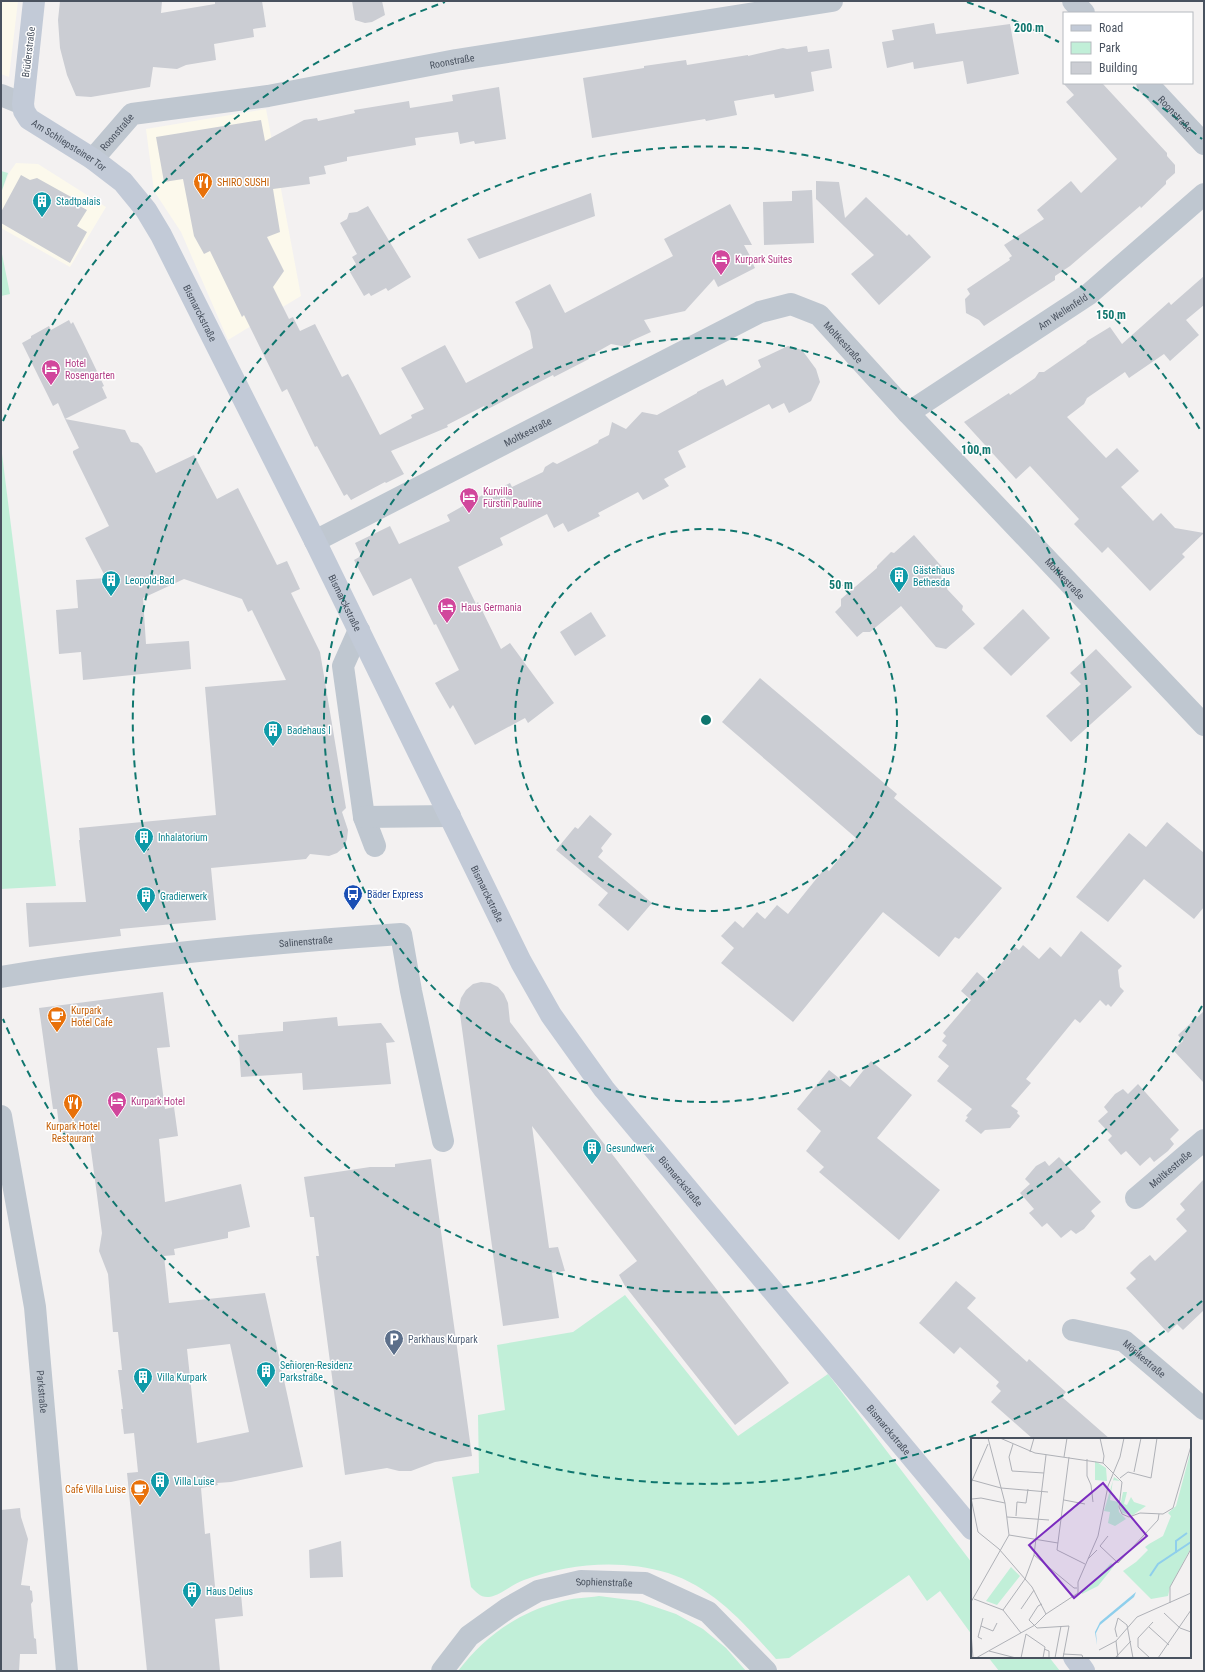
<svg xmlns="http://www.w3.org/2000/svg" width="1205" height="1672" viewBox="0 0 1205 1672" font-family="'Roboto Condensed',sans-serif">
<rect width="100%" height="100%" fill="#f3f1f1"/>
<path fill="#fcf9ec" d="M1 1H18L9 77 1 74Z
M266 109 301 296 228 340 181 232 154 191 146 129Z
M16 163 38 164 106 207 70 267 1 228V193L9 173Z"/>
<path fill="#c1efd8" d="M1 171 8 173 1 193Z
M1 249 10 294 1 296Z
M1 446 56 886 1 889Z
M625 1295 738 1436 828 1374 972 1563V1635L940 1591 927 1601 909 1575 789 1658 776 1659C745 1624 714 1588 668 1573 621 1559 570 1563 524 1580 512 1584 502 1595 489 1597 481 1598 476 1592 471 1587L452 1477 479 1473 478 1415 505 1410 497 1345 573 1332Z
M599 1596 638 1601 676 1614 703 1629 726 1648 746 1671H458C484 1637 517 1613 559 1602 571 1598 586 1598 599 1596Z
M988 1657H1049L1060 1671H999Z"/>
<path fill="#cbcdd3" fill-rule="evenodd" d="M60 1H162L161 13 215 4V1H262L266 27 253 29 254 37 214 44 216 60 186 65 177 69 153 67 150 87 91 97 76 96 67 75 60 48 58 20Z
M352 1H382L385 15 372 22 365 23 355 20Z
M934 23 936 34 1010 24 1019 74 967 84 963 61 914 69 913 62 887 68 882 42 894 40 892 30Z
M807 46 808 52 829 49 832 68 811 72 814 91 777 98H775L774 94 734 101 737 115 706 121 705 119 592 138 583 78 644 68V66L686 60 687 65 748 55V56L783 48 787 49Z
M1063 83H1102L1167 153V156L1175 165V173L1166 181V184L1141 208 1140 206 1070 266 1055 276V280L984 326 979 320 966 313 965 299 970 294 967 289 1010 260 1009 258 1012 256 1004 245 1044 219 1037 210 1071 181 1081 193 1117 159 1066 102 1074 95Z
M499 87 506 139 475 144 474 141 460 144 458 132 415 138 416 145 347 157V161L324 166 326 174 309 177 310 184 273 189 280 232 267 237 284 271 273 287 289 319 293 317 300 331 315 324 342 377 348 374 353 383 380 435 412 418 411 415 424 409 401 368 445 345 466 383 533 348 530 331 515 302 550 284 565 313 673 256 664 239 730 204 752 245H744L754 263 753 264 755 268 718 287 714 279 685 311 644 320 651 332 631 341 627 347 611 344 588 357 589 359 554 377 553 375 486 410 484 406 447 425 448 427 391 451 404 474 386 483 385 482 351 500 347 494 344 496 317 446 315 447 287 389 282 392 244 315 242 317 210 251 204 254 194 236 183 179 164 182 156 137 261 120 265 141 304 120 317 118 318 121 355 113 354 110 409 101 410 108 453 101 452 95Z
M21 175 30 180 37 178 73 198 71 201 87 210 77 226 87 232 70 263 1 223V212Z
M816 181 839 182 845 218 866 197 907 236 909 234 931 257 879 305 851 274 874 255 816 199Z
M812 190 814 243 764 245 763 202 792 201V191Z
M591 193 595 216 479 259 467 239Z
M368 206 411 277 388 291 386 288 371 296 369 293 364 296 350 272 355 269 353 266 356 264 352 257 357 254 340 223 347 219 349 213 357 212Z
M1204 276V305L1186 320 1199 335 1170 361 1164 354 1129 378 1125 372 1087 398 1084 404 1067 417 1106 458 1117 448 1139 471 1121 487 1153 521 1161 513 1175 528 1204 533 1182 554 1185 557 1150 591 1108 547 1102 553 1074 524 1079 519 1030 466 1016 479 964 422 1009 393 1010 395 1035 378 1039 372H1044L1086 343 1087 341 1110 327 1122 344 1169 302 1171 305Z
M69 320 71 324 73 322 82 340 104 386 102 387 107 398 65 419 58 403 53 406 22 343 31 338V336L49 326 51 330Z
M788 346 802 350 816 369 820 382 811 401 789 413 784 403 772 409 769 404 678 451 686 467 664 479 669 486 643 500 638 492 598 513 600 516 568 532 563 523 554 528 547 514 500 538 503 545 458 567 476 604 478 602 501 649 510 643 554 703 528 723 525 718 475 745 453 705 450 709 435 683 459 670 436 624 434 625 411 578 373 596 354 560 361 556 355 543 390 526 399 544 450 521 447 515 495 488 496 490 510 483 512 487 543 472 545 467 553 462 557 464 598 443 599 440 609 435 612 422 626 429 642 412 657 415 697 393V392L723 379 726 386 761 367 758 360Z
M65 419 125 430 131 442 138 443 142 447 156 473 194 455 217 499 238 488 277 565 287 561 300 589 291 593 320 652 346 808 342 812 348 830 347 839 344 847 337 853 329 856 310 854 306 859 211 868 216 920 120 929 121 936 29 947 26 903 86 902 79 840H80L79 828 216 815 205 687 286 680 252 610 248 612 242 599 184 579 143 598 146 644 189 641 191 669 83 680 81 652 59 654 56 610 78 608 76 580 106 578 85 538 109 526 73 453V451L79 448Z
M914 535 943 568 941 578 948 585 947 589 963 606 962 610 975 624 946 649 936 647 901 606 870 632H863L857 637 835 612 841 606V599L877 568V566L891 552 894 553Z
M1023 609 1050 638 1011 676 983 648Z
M591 612 606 636 575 656 560 632Z
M1096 649 1132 687 1071 742 1046 716 1081 684 1070 673Z
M760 678 897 794 894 798 1002 888 959 939 955 937 939 957 883 912 793 1022 721 963 734 948 721 936 735 921 743 928 757 912 765 919 777 905 788 914 825 868 829 871 856 838 722 722Z
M590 815 612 834 601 848 603 851 598 857 652 903 628 931 598 905 608 893 556 850 575 827 578 829Z
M1167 822 1204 853V907L1194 919 1144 879 1108 922 1076 897 1129 833 1146 847Z
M1081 931 1122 966 1118 970 1120 987 1124 991 1111 1007 1108 1004 1106 1006 1100 1000 1080 1023 1075 1019 1026 1079 1031 1083 1011 1106 1018 1111 1017 1113 1020 1116 1010 1128 985 1130 981 1134 965 1121 968 1117 966 1116 972 1109 937 1081 949 1066 938 1057 947 1045 942 1041 946 1036 943 1033 971 1000 961 991 977 972 987 981 1015 947 1019 950 1023 945 1039 959 1050 947 1061 957Z
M481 982 490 983 498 987 504 994 508 1003 510 1022 789 1383 735 1425 625 1286 619 1275 637 1261 532 1126 549 1248 558 1247 565 1271 552 1273 559 1318 503 1326 459 1007 461 998 466 990 473 984Z
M163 992 170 1047 157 1048 165 1109 174 1107 178 1136 159 1139 165 1202 241 1184 250 1227 228 1232V1238L174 1249 175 1255 164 1256 169 1303 265 1293 303 1467 231 1482 217 1483 218 1485 201 1488 205 1534 210 1533 216 1597 241 1594 243 1616 215 1619 220 1671H147L127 1473 138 1472 134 1433 124 1434 121 1409H123L118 1370H122L118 1332H113L108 1274 99 1251 102 1233 91 1150 89 1138 68 1136 62 1132 59 1126 57 1109H53L39 1008ZM230 1344 249 1432 197 1443 187 1349Z
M1204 1011V1083L1173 1050 1183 1041 1178 1035Z
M337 1017 338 1026 381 1023 395 1042 386 1043 391 1084 303 1090 302 1073 241 1077 238 1035 283 1031V1022Z
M871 1061 912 1095 877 1138 940 1190 899 1240 819 1172 824 1167 806 1151 821 1131 797 1109 829 1070 850 1087Z
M1138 1084 1179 1130 1170 1139 1174 1144 1168 1151 1154 1162 1150 1157 1140 1166 1126 1151 1121 1155 1108 1140 1112 1136 1098 1121 1108 1112 1104 1107 1115 1094 1123 1089 1128 1094Z
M1059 1157 1101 1202 1091 1211 1095 1216 1084 1229 1076 1234 1071 1230 1061 1238 1047 1223 1042 1227 1029 1213 1034 1209 1020 1193 1030 1184 1025 1179 1036 1166 1045 1161 1049 1166Z
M431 1159 472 1456 435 1462 411 1471H399L387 1468 345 1475 316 1256H319L314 1217H310L304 1177 370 1167H395V1164Z
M1204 1179V1310L1183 1330 1177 1324 1168 1333 1126 1288 1136 1279 1130 1273 1140 1263 1150 1255 1155 1261 1187 1231 1176 1219 1185 1210 1180 1204Z
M956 1281 976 1298 967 1308 1027 1362 1029 1359 1066 1392 1062 1397 1110 1439H1033L991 1402 1001 1391 996 1386 999 1382 960 1347 954 1354 919 1323Z
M20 1508 21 1517 28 1539 21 1585 30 1586V1590L32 1591 33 1601 31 1604 34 1638 36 1639 37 1654H20L19 1671H1V1510Z
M341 1541 343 1577 310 1578 309 1550Z"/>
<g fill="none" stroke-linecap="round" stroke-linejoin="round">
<g stroke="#bfc7d0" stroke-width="22">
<path d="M1073 1 1084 13"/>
<path id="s1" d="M1147 83 1204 144"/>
<path d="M1 95 23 104"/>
<path id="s2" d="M93 159 132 114 268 96 456 60 832 1"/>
<path id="s3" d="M908 413 1089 294 1204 194"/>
<path id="s4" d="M315 541 760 312 791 304 819 315 908 413 1204 725"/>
<path d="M359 630 343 666 364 817 375 846"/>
<path d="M364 817 450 816"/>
<path id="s5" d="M1 977C133 955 267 943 401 934L411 991 443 1141"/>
<path id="s6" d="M1 1116 35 1307 67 1671"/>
<path id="s7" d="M1136 1198 1204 1140"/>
<path id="s8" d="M1073 1330 1124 1341 1204 1409"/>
<path id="s9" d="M442 1671 469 1636 508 1608 538 1591 581 1581 645 1583 708 1612 766 1671"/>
</g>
<g stroke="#c2cad7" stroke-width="22">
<path id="s10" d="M34 1 23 104 24 111 29 119 93 159 123 182 146 210 161 235 315 541 521 962 551 1015 604 1089 972 1529"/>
<path d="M1074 1657 1084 1671"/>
</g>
</g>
<g fill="none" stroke="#0f766e" stroke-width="2" stroke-dasharray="7 5">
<circle cx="706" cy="720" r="191"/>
<circle cx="706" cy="720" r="382"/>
<path d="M1202 1006A573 573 0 1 1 1202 433"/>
<path d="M1202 1301A764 764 0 0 1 3 1019M3 421A764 764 0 0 1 445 2M967 2A764 764 0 0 1 1059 42M1133 87A764 764 0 0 1 1202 139"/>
</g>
<defs>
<g id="restaurant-pin" transform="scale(1)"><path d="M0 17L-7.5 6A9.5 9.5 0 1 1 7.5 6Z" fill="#e8710a" stroke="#fff"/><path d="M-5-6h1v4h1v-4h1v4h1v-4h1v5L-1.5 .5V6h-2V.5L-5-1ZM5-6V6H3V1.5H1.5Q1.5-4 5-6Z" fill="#fff"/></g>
<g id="building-pin" transform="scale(1)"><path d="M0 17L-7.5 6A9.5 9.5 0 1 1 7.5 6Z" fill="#0f9aa8" stroke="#fff"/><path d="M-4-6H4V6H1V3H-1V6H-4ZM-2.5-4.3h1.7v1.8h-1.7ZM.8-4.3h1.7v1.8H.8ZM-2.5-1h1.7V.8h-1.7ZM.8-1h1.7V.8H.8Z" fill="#fff"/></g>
<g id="hotel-pin" transform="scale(1)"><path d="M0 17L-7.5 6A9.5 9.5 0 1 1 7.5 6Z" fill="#d1479c" stroke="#fff"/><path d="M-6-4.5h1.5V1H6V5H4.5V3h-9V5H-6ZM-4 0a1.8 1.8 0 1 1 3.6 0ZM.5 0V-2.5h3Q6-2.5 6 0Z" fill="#fff"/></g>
<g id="bus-pin" transform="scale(1)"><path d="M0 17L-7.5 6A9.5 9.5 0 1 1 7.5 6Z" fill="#1a4fb4" stroke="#fff"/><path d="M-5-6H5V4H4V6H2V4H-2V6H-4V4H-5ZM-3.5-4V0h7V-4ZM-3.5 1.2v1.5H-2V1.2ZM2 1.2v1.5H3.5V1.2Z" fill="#fff"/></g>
<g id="cafe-pin" transform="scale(1)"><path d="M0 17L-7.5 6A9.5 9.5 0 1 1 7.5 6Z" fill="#e8710a" stroke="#fff"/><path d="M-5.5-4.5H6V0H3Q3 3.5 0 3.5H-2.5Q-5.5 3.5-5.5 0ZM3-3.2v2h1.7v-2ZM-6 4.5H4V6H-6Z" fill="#fff"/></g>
<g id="parking-pin" transform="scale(1)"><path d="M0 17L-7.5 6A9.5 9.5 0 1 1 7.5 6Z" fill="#5c6f8a" stroke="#fff"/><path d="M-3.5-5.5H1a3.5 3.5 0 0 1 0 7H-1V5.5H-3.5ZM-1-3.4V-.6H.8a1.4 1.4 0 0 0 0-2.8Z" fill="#fff"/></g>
</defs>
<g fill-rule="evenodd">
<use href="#restaurant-pin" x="203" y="182"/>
<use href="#building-pin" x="42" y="201"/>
<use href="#hotel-pin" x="721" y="259"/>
<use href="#hotel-pin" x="51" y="369"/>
<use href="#hotel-pin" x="469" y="497"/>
<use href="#building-pin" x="899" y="576"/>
<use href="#building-pin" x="111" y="580"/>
<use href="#hotel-pin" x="447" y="607"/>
<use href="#building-pin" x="273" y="730"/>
<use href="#building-pin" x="144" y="837"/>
<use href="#bus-pin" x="353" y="894"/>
<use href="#building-pin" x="146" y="896"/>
<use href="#cafe-pin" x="57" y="1016"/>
<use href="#hotel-pin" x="117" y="1101"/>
<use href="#restaurant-pin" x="73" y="1103"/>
<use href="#building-pin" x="592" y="1148"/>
<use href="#parking-pin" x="394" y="1339"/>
<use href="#building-pin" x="266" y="1371"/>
<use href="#building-pin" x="143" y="1377"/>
<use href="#building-pin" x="160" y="1481"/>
<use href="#cafe-pin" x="140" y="1489"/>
<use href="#building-pin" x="192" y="1591"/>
</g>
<g text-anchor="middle" stroke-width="3" stroke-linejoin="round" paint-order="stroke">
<g font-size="10" fill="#49525f" stroke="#fff">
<text transform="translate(28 52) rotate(-83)" y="4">Brüderstraße</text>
<text dy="4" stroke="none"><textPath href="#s2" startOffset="384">Roonstraße</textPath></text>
<text dy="4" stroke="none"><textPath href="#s1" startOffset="42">Roonstraße</textPath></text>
<text dy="4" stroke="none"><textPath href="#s2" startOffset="36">Roonstraße</textPath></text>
<text dy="4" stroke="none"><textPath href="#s10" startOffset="168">Am Schliepsteiner Tor</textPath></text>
<text dy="4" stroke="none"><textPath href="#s3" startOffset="185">Am Wellenfeld</textPath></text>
<text dy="4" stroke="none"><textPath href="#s10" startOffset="386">Bismarckstraße</textPath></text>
<text dy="4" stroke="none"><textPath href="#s4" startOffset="599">Moltkestraße</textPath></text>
<text dy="4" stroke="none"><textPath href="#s4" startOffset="239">Moltkestraße</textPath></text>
<text dy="4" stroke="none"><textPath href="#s4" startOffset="923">Moltkestraße</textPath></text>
<text dy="4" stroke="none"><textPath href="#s10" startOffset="710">Bismarckstraße</textPath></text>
<text dy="4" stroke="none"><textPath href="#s10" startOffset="1034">Bismarckstraße</textPath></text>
<text dy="4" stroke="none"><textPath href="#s5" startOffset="307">Salinenstraße</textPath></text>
<text dy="4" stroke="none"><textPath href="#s7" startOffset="45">Moltkestraße</textPath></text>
<text dy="4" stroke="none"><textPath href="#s10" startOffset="1382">Bismarckstraße</textPath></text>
<text dy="4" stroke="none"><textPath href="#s8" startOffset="79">Mörikestraße</textPath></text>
<text dy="4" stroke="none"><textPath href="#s6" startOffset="279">Parkstraße</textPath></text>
<text dy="4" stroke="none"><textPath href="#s10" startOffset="1706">Bismarckstraße</textPath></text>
<text dy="4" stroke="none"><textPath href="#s9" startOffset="194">Sophienstraße</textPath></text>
</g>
<g font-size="10" fill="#c56008" stroke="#fff" text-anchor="start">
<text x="217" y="186">SHIRO SUSHI</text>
<text x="71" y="1014">Kurpark<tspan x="71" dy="12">Hotel Cafe</tspan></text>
<text x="73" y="1130" text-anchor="middle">Kurpark Hotel<tspan x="73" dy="12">Restaurant</tspan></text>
<text x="126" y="1493" text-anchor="end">Café Villa Luise</text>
</g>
<g font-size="10" fill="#0d838f" stroke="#fff" text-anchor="start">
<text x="56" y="205">Stadtpalais</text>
<text x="913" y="574">Gästehaus<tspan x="913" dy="12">Bethesda</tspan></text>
<text x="125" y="584">Leopold-Bad</text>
<text x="287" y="734">Badehaus I</text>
<text x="158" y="841">Inhalatorium</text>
<text x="160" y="900">Gradierwerk</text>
<text x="606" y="1152">Gesundwerk</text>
<text x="280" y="1369">Senioren-Residenz<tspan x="280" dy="12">Parkstraße</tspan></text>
<text x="157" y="1381">Villa Kurpark</text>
<text x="174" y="1485">Villa Luise</text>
<text x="206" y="1595">Haus Delius</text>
</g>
<g font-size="10" fill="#b23c85" stroke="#fff" text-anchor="start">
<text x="735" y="263">Kurpark Suites</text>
<text x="65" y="367">Hotel<tspan x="65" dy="12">Rosengarten</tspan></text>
<text x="483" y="495">Kurvilla<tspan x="483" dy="12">Fürstin Pauline</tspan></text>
<text x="461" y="611">Haus Germania</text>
<text x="131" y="1105">Kurpark Hotel</text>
</g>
<g font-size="10" fill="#164399" stroke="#fff" text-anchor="start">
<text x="367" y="898">Bäder Express</text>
</g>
<g font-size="10" fill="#4e5e75" stroke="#fff" text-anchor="start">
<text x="408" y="1343">Parkhaus Kurpark</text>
</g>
</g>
<g transform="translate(971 1438)">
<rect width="220" height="220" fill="#f3f1f1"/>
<path d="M220 12V110L199 149 197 158 180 161 152 133 165 124 177 112 174 109 178 106 192 98 200 78 197 75 205 68ZM124 23 135 30 136 43 124 42ZM143 39 149 43 142 42 139 62 147 64 148 74 155 81 144 88 137 85 139 74 133 73ZM152 54H156L153 66 156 67 160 59 163 64 175 68 162 77 151 75 149 69ZM140 125 143 128 127 148 111 156 110 153 115 149 117 150ZM40 129 49 138 26 167 15 163Z" fill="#c1efd8"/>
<path d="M165 154 163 159 129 187 125 195 126 207 124 194 129 184Z" fill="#8fcfec"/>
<path fill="none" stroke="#8fcfec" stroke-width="2" d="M205 115V103L216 95M179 138 187 126 220 104"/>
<path fill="none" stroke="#afb1b7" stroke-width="1" d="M29 0 64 15 132 25 151 44 148 69 151 76 158 79 169 75 192 76 202 70 220 8M129 0 133 18 132 25M42 6 38 19 41 33 73 35M59 14 63 0M93 19 96 0M98 19 86 112 114 126M116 21V38L120 47 122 64M163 34 170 0M149 40 157 34 180 40 186 0M1 42 30 50 77 54M0 45 17 6M0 60 7 94 28 111 61 149 75 176M1 61 10 60 34 65M93 62 114 66M45 78 46 64 55 65 57 51M36 79 78 82M38 97 87 105M137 98 129 108 147 125 187 82 188 76M63 117 103 150H106M117 121 126 112M3 161 32 172 50 195M0 164 38 97 34 65 17 0M199 165V149L220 111M71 166 67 168 58 182 66 190 98 188 92 220M50 171 63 152M32 172 54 141 63 117 75 17M193 175 209 190 220 194M156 187 162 220M10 188 22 193 26 185M178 189 198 207M0 194 2 220M146 199 144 191 147 180 156 187M11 201 7 199 12 180M145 203 147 220M73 211 78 213V220M128 212 145 203 166 179 220 155M18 213 45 220M92 216 111 217 112 220M5 220 64 187 75 176 107 155V144L127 98 137 48 149 19 153 0M50 220 55 196 74 209 72 220M84 220 90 188M144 220 160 203M179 220 167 209V200L182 184M187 220 220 172"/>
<path fill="#7b2cbf" fill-opacity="0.15" stroke="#7b2cbf" stroke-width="2" d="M132 45 176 98 103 160 58 107Z"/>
<rect width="220" height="220" fill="none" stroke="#49525f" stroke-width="2"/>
</g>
<circle cx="706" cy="720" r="6" fill="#0f766e" stroke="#fff" stroke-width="2"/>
<g font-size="12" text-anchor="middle" font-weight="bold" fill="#0f766e" stroke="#fff" stroke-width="3" stroke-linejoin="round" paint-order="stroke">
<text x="1029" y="32">200 m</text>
<text x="1111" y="319">150 m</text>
<text x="976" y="454">100 m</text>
<text x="841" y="589">50 m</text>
</g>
<rect width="1205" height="1672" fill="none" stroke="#49525f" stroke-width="4"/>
<rect x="1063" y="12" width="130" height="72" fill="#ffffff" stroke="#b6babf"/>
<rect x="1071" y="25" width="20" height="6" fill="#c2cad7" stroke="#b6babf"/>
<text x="1099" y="32" font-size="12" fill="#49525f">Road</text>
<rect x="1071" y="42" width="20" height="12" fill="#c1efd8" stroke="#b6babf"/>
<text x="1099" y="52" font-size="12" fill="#49525f">Park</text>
<rect x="1071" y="62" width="20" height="12" fill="#cbcdd3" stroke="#b6babf"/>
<text x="1099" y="72" font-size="12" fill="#49525f">Building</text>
</svg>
